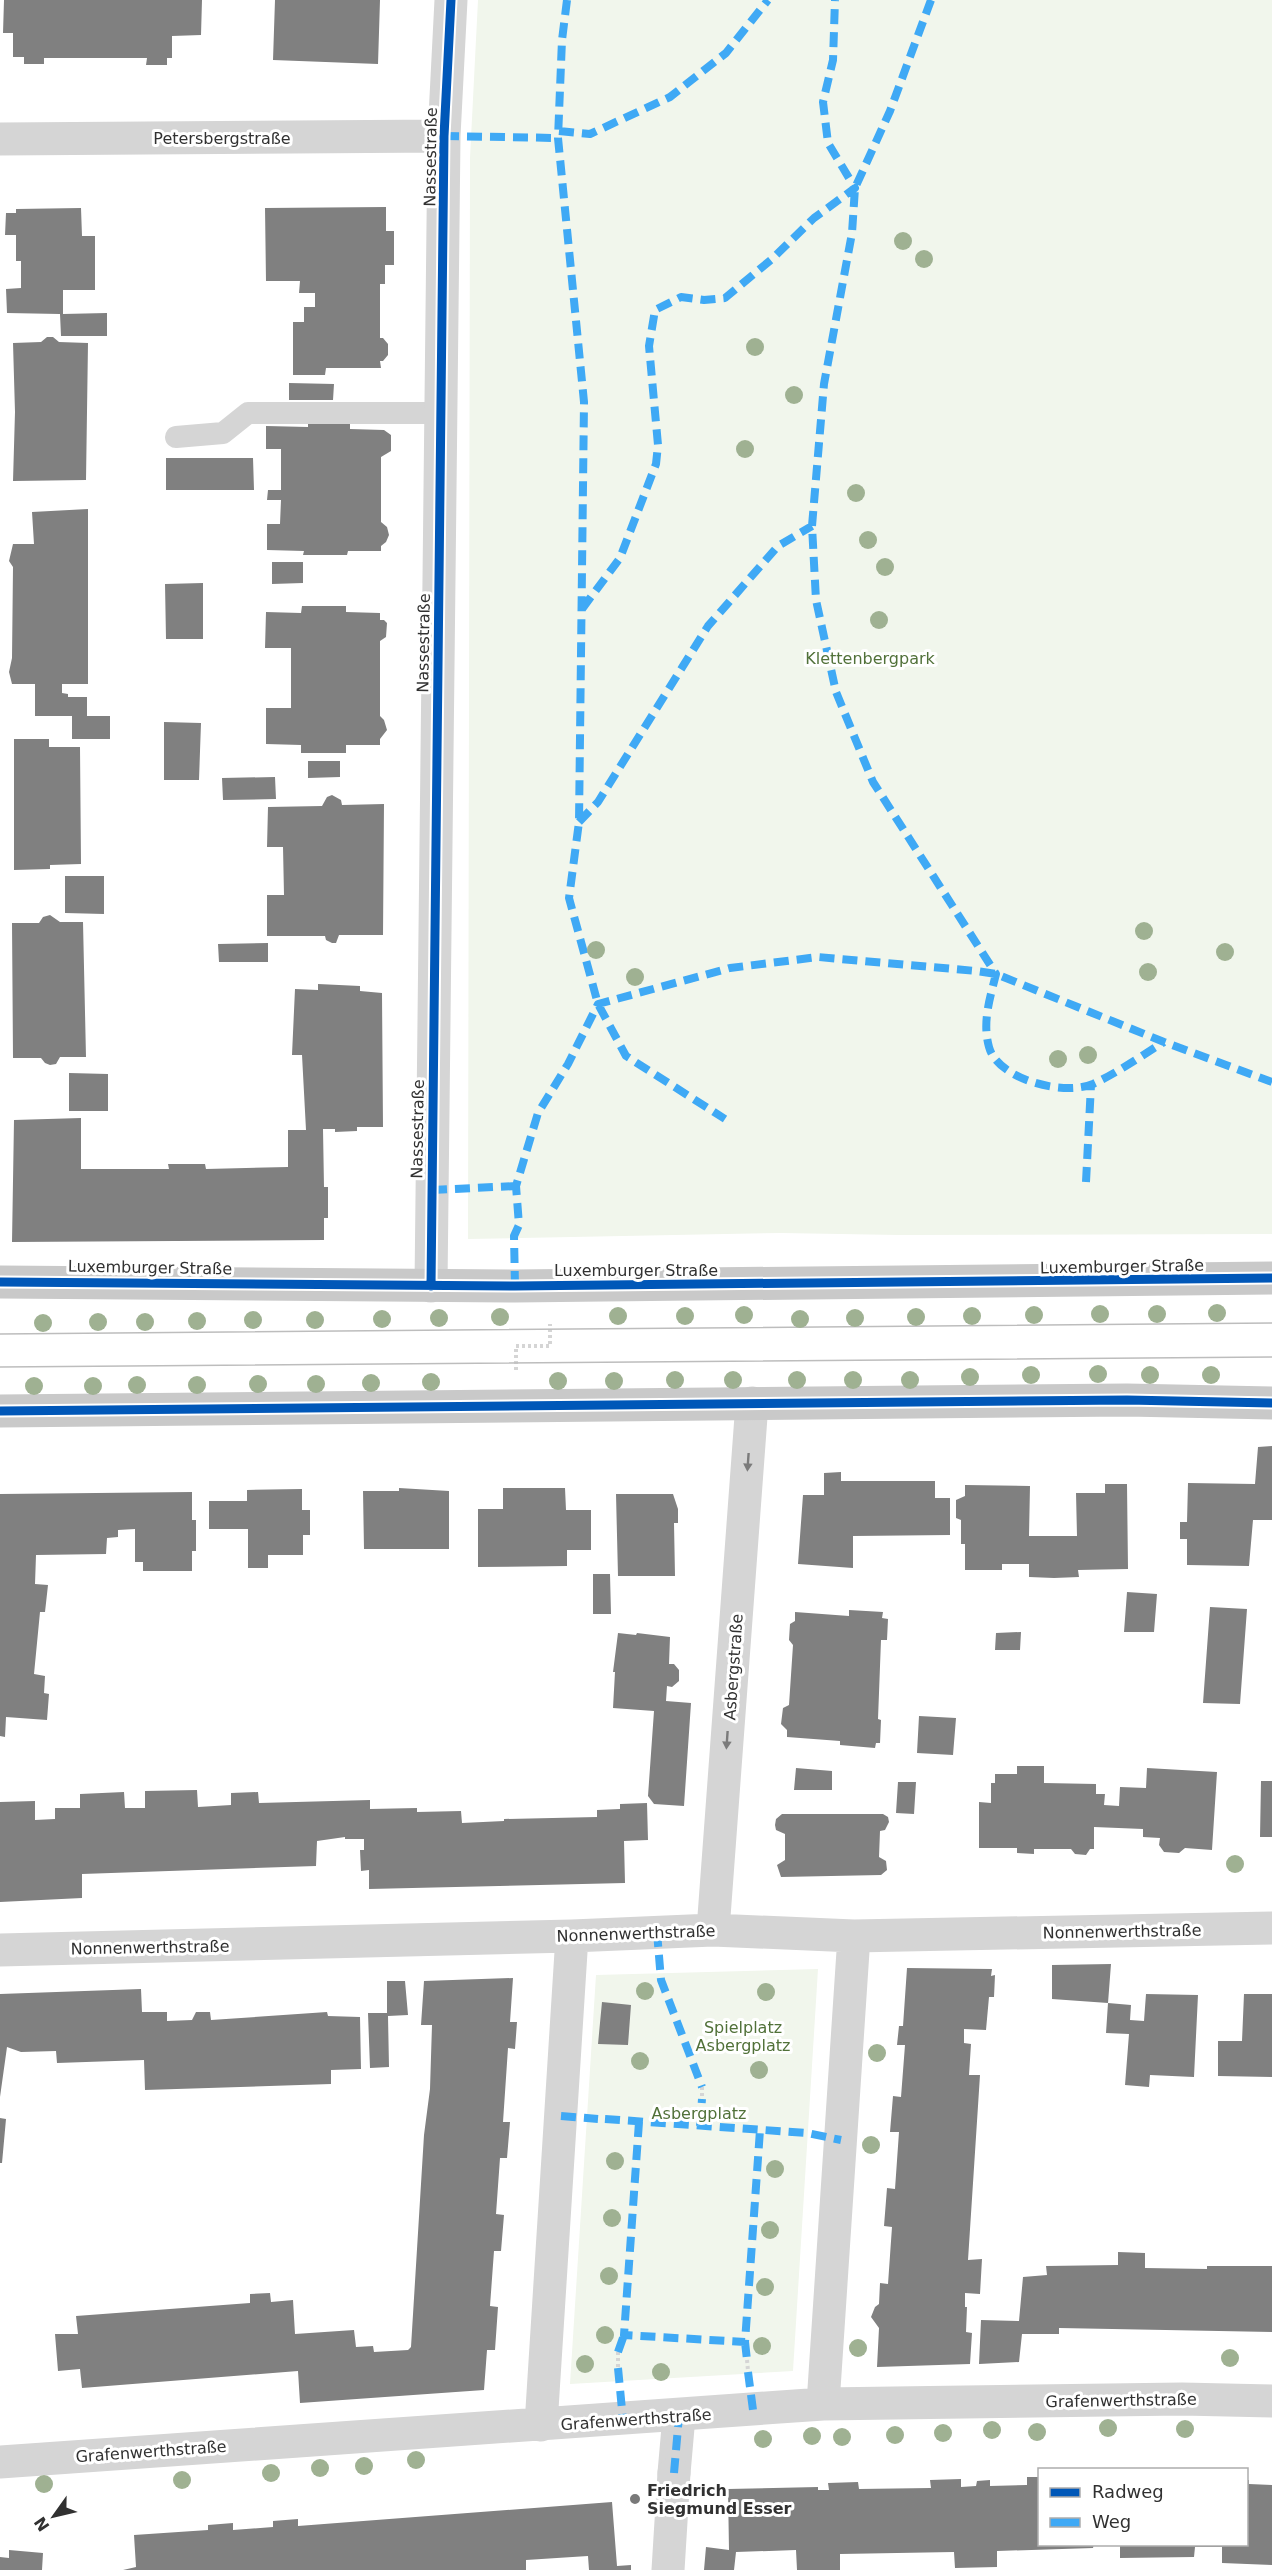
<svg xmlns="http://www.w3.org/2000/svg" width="1272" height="2570" viewBox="0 0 1272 2570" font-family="'DejaVu Sans',sans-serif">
<rect width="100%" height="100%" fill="#fff"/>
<path fill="#f1f6ec" d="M478 0H1272V1234L899 1235 781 1233 468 1239 470 158Z
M818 1969 793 2371 570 2384 596 1975Z"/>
<path fill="#808080" d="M4 0H202L201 35 172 36V58H167V65H146L147 58H44V64H24V57H13V33H3Z
M275 0H380L378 64 273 60Z
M386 207V231H394V265H385V284H380V338H383L388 344V355L383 361H380L381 368H326L325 375H293V322H304V307H315V293H299L300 281H266L265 208Z
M81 208 82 236H95V290H63V314L107 313V336H61L60 314 7 313 6 289 21 288V261H16V235H5L6 213H16V209Z
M47 337H53L59 342 88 343 86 480 13 481 15 412 13 343 41 342Z
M289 383 334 384 333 400H289Z
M308 420 350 422V429L384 430 391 435V451L381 457V522L387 527 389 535 386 542 381 546V551H348L347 555H303L304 551 267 550V524H280L281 500H267L268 490H281V449H266V426L308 427Z
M166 458H253L254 490H166Z
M88 509V684H62V693L68 694V697H87V716H110V739H72V716H35V684H12L9 672 12 658 13 567 9 561 13 544H34L32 512Z
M272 562H303V583L272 584Z
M203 583V639H166L165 584Z
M302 606H346V612L380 613V620H384L387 623 386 637 380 641V716L384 720 387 730 380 739V745H346V753H301V745L266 744V708H291V648H265L266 612 301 613Z
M164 722 201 723 199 780H164Z
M14 739H49V747H80L81 864 50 865V869L14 870Z
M308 761H340V777L308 778Z
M275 777 276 799 223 800 222 778Z
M332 795 341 800 342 805 384 804 383 935H339L336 943H332L326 940 325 936H267V895H284L283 847H267L268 807 322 806 327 797Z
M65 876H104V914L65 913Z
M50 915 60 922H83L86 1057H60L56 1064 50 1065 45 1063 41 1058H13L12 923H39L43 917Z
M268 943V962H219L218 944Z
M318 984 360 986V991L382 993 383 1127H357V1131L335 1132V1129H323L324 1187H328V1218H324V1240L12 1242 14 1120 81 1118V1169H169L168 1164H205L206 1169 288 1167V1130H306L302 1055H292L295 989 318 990Z
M69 1073 108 1074V1111H69Z
M1272 1446V1520H1253L1249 1566 1187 1565V1539H1180V1522H1187L1188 1483 1255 1484 1258 1447Z
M841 1472V1481H935V1498H950V1535L853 1536V1568L798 1564 803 1495H824V1473Z
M1105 1484H1127L1128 1569 1078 1570 1079 1577 1054 1578 1029 1577V1564H1002V1570H965V1544H961V1520L956 1518V1500L965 1496V1485L1030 1486 1029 1536H1077L1076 1493H1105Z
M399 1488 449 1491V1549H364L363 1491H399Z
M503 1488H565L566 1510H591V1550H567V1566L478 1567V1509H503Z
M302 1489V1510H310V1535H303V1555H268V1568H248V1529H209V1501H247V1490Z
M192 1492V1520H196V1551H192V1571H143V1562H135V1529L118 1530V1537L107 1538 106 1554 36 1555 35 1584 48 1585 45 1612H40L34 1674 45 1676 44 1693 49 1694 47 1720 6 1717 5 1737 0 1736V1494Z
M616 1494H673L678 1509V1523H674L675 1576H618Z
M593 1574H610L611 1614H593Z
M1127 1592 1157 1594 1154 1632H1124Z
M1210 1607 1247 1609 1240 1704 1203 1703Z
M849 1610 883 1612 882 1618 888 1619 887 1640H881L878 1719 881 1720 880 1743H876L875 1748 840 1745V1741L787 1737V1730L781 1724 783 1708 789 1705 793 1645 789 1640 790 1624 795 1621V1612L849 1616Z
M1021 1632 1020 1650H995L996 1633Z
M618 1633 636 1635 637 1633 670 1637 669 1664H674L679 1670V1681L672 1687 667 1686 666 1701 691 1703 684 1806 654 1804 648 1796 654 1711 613 1708 615 1672H613Z
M919 1716 956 1718 953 1755 917 1753Z
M1017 1766H1044V1783L1096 1784V1794H1105L1104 1805 1119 1806 1120 1787 1146 1788 1147 1768 1217 1772 1212 1850 1185 1848 1179 1853 1164 1852 1159 1845 1160 1838 1143 1837V1829L1094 1827V1849H1090L1086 1855 1075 1854 1071 1849H1034V1854L1017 1853V1848H979V1802L991 1803V1783H995V1774H1017Z
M796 1768 832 1771V1790H794Z
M1261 1781H1272V1837H1260Z
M898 1782H916L914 1814 896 1813Z
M197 1790 198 1807 231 1805V1793L258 1792 259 1803 370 1800V1809L417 1808V1812L461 1811 462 1823 504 1821V1819L597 1817V1810L620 1809V1804L647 1803 648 1840 624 1841 625 1883 369 1889V1870L361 1871 360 1850H364V1839H345V1837L317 1841 316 1866 82 1874V1898L0 1902V1802L35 1801V1820L55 1819V1808H80V1794L124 1792 125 1808H145V1791Z
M782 1814H883L888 1817 889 1822 885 1830 880 1831 879 1857 886 1861 887 1870 881 1875 781 1877 777 1865 785 1860V1834L776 1830 775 1825 776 1819Z
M1111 1964 1108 2003 1131 2005 1130 2020 1144 2021 1146 1994 1198 1995 1194 2077 1150 2075 1149 2087 1125 2085 1129 2034 1106 2033 1108 2003 1052 1999V1965Z
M907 1968 992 1969 991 1976 995 1975 994 1997H989L986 2030 964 2029V2043L971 2044 969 2075H980L968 2260 982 2259 980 2294 965 2293V2307H967L966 2332 972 2333 970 2364 877 2367 879 2328 871 2317 875 2307 879 2304 880 2283 888 2284 892 2227 884 2226 887 2188 895 2189 899 2132H890L893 2096 901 2097 905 2045H897L899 2026H903Z
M513 1978 510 2022H517L515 2049 508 2048 503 2122H510L507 2158H500L496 2214 504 2215 501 2251H494L490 2306 498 2307 495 2350H487L484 2390 300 2403 298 2371 82 2388 80 2369 58 2371 55 2334H78L76 2316 250 2303V2294L270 2293 271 2302 293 2300 295 2334 354 2330 356 2347 373 2346 374 2352 408 2350 411 2347 424 2135 430 2089 432 2025H421L424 1981Z
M387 1981H405L408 2015 388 2016 389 2067 370 2068 368 2013H387Z
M141 1989 142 2012H167V2021L192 2020 196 2012H210L211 2020 327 2012 328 2016 360 2017 361 2069 331 2070V2084L145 2090 144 2060 57 2063 56 2051 21 2052 7 2047 0 2097V1994Z
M1244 1994H1272V2077L1218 2076V2041H1242Z
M602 2002 631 2005 628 2045 598 2044Z
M0 2118 6 2119 2 2163H0Z
M1118 2252 1145 2253V2268L1207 2269V2266H1272V2332L1059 2328V2334H1022L1019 2362 979 2364 981 2320 1019 2321 1023 2277 1047 2275 1046 2266 1118 2265Z
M1027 2477H1040V2544H1094L1093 2548 997 2551V2567L955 2568 954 2552 840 2554V2570H797L796 2550 736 2552 734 2570H704L706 2547 729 2550 728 2489 818 2487V2490H829L828 2483 858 2482 859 2489 931 2488 930 2480 961 2479V2487L976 2486 977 2481 990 2480V2486L1027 2485Z
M1246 2480H1249V2484L1272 2485V2565L1222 2563V2547H1195L1194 2557 1120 2558V2544H1246Z
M612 2502 617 2566 631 2565V2570H589L588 2556 526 2560V2570H123L136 2567 134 2535 208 2530V2525L233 2523V2530L273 2527V2521L298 2519V2526Z
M9 2550 43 2553 42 2570H0V2557L9 2558Z"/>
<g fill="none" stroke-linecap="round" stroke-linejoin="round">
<path stroke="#d5d5d5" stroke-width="4" stroke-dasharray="3 3" stroke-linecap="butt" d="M516 1370V1346H550V1324
M702 2087V2099
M618 2352V2368
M747 2360 748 2371"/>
<path stroke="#d5d5d5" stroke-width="22" d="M176 437 223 433 248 413H441"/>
<path stroke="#d5d5d5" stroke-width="33" d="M674 2473 679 2416"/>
<path stroke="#d5d5d5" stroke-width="33" d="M0 139 444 136
M431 1286 444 136 451 0
M713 1930 752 1403
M0 1950 572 1936 713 1930 854 1936 1272 1928
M823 2404 854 1936
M541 2425 572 1936
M0 2462 823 2404 1182 2399 1272 2401
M668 2570 674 2473"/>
<path stroke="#c9c9c9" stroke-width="33" d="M0 1282 515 1286 1272 1278
M0 1411 1127 1400 1272 1403"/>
<path stroke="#bdbdbd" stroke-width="1.5" d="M0 1334 1272 1323
M0 1367 1272 1357"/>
<path stroke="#3fa9f5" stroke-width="8" stroke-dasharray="15 8" stroke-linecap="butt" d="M567 0 562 40 558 138 584 402 579 822 569 898 598 1004 626 1056 725 1119
M931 0 890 111 855 188 852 233 824 384 812 526 816 600 836 692 873 782 996 974C990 998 982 1022 989 1047 998 1080 1064 1096 1093 1084 1117 1073 1141 1056 1164 1042
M559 131 590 134 670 97 726 53 768 0
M444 136 558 138
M582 609 620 558 656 464 658 445 649 346 655 310 681 297 704 300 725 298 772 259 814 218 855 188 828 143 823 102 833 60 835 0
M579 822 598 802 708 626 778 546 812 526
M1086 1182 1091 1085
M432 1190 516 1186
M515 1286 514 1236 519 1225 516 1186 538 1113 568 1064 598 1004 730 968 818 957 976 971 996 974 1164 1042 1272 1082
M657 1932 661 1980 702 2087
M561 2116 598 2119
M605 2119 807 2133 841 2140
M639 2122 624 2335 745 2342 760 2130
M700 2126 702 2099
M745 2342 747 2360
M618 2352 624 2335
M618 2368 623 2420
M748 2372 753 2410
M674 2473 679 2416"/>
<g stroke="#fff" stroke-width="13">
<path id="cycleway" d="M0 1282 515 1286 1272 1278
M431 1286 444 136 451 0
M0 1411 1127 1400 1272 1403"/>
</g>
<use href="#cycleway" stroke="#0057b8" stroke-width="9"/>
</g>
<g fill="#9fb192">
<circle cx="903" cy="241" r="9"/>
<circle cx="924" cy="259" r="9"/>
<circle cx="755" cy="347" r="9"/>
<circle cx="794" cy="395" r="9"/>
<circle cx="745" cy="449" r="9"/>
<circle cx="856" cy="493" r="9"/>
<circle cx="868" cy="540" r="9"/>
<circle cx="885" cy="567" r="9"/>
<circle cx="879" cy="620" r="9"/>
<circle cx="1144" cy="931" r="9"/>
<circle cx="596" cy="950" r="9"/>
<circle cx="1225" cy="952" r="9"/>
<circle cx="1148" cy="972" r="9"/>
<circle cx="635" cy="977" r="9"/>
<circle cx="1088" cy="1055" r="9"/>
<circle cx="1058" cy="1059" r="9"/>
<circle cx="1217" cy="1313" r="9"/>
<circle cx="1100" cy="1314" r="9"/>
<circle cx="1157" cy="1314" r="9"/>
<circle cx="744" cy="1315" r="9"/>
<circle cx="1034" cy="1315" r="9"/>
<circle cx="618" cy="1316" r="9"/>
<circle cx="685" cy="1316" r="9"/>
<circle cx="972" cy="1316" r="9"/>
<circle cx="500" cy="1317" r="9"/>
<circle cx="916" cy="1317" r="9"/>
<circle cx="439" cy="1318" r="9"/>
<circle cx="855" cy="1318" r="9"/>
<circle cx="382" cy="1319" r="9"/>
<circle cx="800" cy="1319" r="9"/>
<circle cx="253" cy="1320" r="9"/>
<circle cx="315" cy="1320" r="9"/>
<circle cx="197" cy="1321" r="9"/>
<circle cx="98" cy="1322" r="9"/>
<circle cx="145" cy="1322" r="9"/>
<circle cx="43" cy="1323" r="9"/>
<circle cx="1098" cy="1374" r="9"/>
<circle cx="1031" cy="1375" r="9"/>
<circle cx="1150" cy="1375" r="9"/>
<circle cx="1211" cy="1375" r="9"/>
<circle cx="970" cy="1377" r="9"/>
<circle cx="675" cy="1380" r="9"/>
<circle cx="733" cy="1380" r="9"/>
<circle cx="797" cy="1380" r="9"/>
<circle cx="853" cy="1380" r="9"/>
<circle cx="910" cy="1380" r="9"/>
<circle cx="558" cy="1381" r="9"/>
<circle cx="614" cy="1381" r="9"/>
<circle cx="431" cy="1382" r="9"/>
<circle cx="371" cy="1383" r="9"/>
<circle cx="258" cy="1384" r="9"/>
<circle cx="316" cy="1384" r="9"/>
<circle cx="137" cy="1385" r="9"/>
<circle cx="197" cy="1385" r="9"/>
<circle cx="34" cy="1386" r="9"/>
<circle cx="93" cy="1386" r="9"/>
<circle cx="1235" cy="1864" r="9"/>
<circle cx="645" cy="1991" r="9"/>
<circle cx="766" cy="1992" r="9"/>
<circle cx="877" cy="2053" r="9"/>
<circle cx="640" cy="2061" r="9"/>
<circle cx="759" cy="2070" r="9"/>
<circle cx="871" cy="2145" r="9"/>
<circle cx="615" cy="2161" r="9"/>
<circle cx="775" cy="2169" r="9"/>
<circle cx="612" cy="2218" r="9"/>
<circle cx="770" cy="2230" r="9"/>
<circle cx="609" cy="2276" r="9"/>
<circle cx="765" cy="2287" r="9"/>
<circle cx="605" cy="2335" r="9"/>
<circle cx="762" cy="2346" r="9"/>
<circle cx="858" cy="2348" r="9"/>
<circle cx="1230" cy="2358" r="9"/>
<circle cx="585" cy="2364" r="9"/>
<circle cx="661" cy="2372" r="9"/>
<circle cx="1108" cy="2428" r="9"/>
<circle cx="1185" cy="2429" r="9"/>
<circle cx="992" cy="2430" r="9"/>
<circle cx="1037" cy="2432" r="9"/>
<circle cx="943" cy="2433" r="9"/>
<circle cx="895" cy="2435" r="9"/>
<circle cx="812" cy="2436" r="9"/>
<circle cx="842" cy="2437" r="9"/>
<circle cx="763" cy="2439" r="9"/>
<circle cx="416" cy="2460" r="9"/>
<circle cx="364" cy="2466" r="9"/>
<circle cx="320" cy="2468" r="9"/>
<circle cx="271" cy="2473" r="9"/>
<circle cx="182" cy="2480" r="9"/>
<circle cx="44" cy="2484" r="9"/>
</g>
<defs><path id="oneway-solid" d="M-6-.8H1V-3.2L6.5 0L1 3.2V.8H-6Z" transform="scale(1.5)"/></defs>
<g fill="#7b7b7b">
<use href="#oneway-solid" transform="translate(748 1462) rotate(94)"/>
<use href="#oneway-solid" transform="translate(727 1740) rotate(94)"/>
</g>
<circle fill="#797979" stroke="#fff" stroke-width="2" cx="635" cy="2499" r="6"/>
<g text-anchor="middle" stroke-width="6" stroke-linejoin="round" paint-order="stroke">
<g font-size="16" fill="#313131" stroke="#fff">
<text x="222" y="144">Petersbergstraße</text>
<text transform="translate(430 157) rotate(-89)" y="6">Nassestraße</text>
<text transform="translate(423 643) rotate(-89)" y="6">Nassestraße</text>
<text transform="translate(417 1129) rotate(-89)" y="6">Nassestraße</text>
<text transform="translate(1122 1266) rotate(-1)" y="6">Luxemburger Straße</text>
<text transform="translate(150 1267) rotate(1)" y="6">Luxemburger Straße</text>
<text x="636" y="1276">Luxemburger Straße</text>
<text transform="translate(733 1667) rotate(-86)" y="6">Asbergstraße</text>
<text transform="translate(1122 1931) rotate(-1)" y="6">Nonnenwerthstraße</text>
<text transform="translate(636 1933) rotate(-2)" y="6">Nonnenwerthstraße</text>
<text transform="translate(150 1947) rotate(-1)" y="6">Nonnenwerthstraße</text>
<text transform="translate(1121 2400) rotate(-1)" y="6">Grafenwerthstraße</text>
<text transform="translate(636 2419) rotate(-4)" y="6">Grafenwerthstraße</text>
<text transform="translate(151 2451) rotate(-4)" y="6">Grafenwerthstraße</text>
</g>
<g font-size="16" fill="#517139" stroke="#fff">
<text x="870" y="664">Klettenbergpark</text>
<text x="743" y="2033">Spielplatz<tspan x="743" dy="18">Asbergplatz</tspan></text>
<text x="699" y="2119">Asbergplatz</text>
</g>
<g font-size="16" font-weight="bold" fill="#313131" stroke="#fff" text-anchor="start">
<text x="647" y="2496">Friedrich<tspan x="647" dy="18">Siegmund Esser</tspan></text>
</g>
</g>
<rect x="1038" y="2468" width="210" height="78" fill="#ffffff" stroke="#adadad" stroke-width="1.5"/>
<rect x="1050" y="2488" width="30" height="9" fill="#0057b8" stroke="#adadad" stroke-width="1.5"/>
<text x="1092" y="2498" font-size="18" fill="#313131">Radweg</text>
<rect x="1050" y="2518" width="30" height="9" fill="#3fa9f5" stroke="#adadad" stroke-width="1.5"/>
<text x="1092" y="2528" font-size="18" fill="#313131">Weg</text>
<g transform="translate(54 2516) rotate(236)" stroke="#ffffff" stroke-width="4.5" paint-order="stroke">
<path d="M0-4.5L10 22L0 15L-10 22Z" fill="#313131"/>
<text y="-9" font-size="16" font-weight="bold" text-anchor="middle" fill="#313131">N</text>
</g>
</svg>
